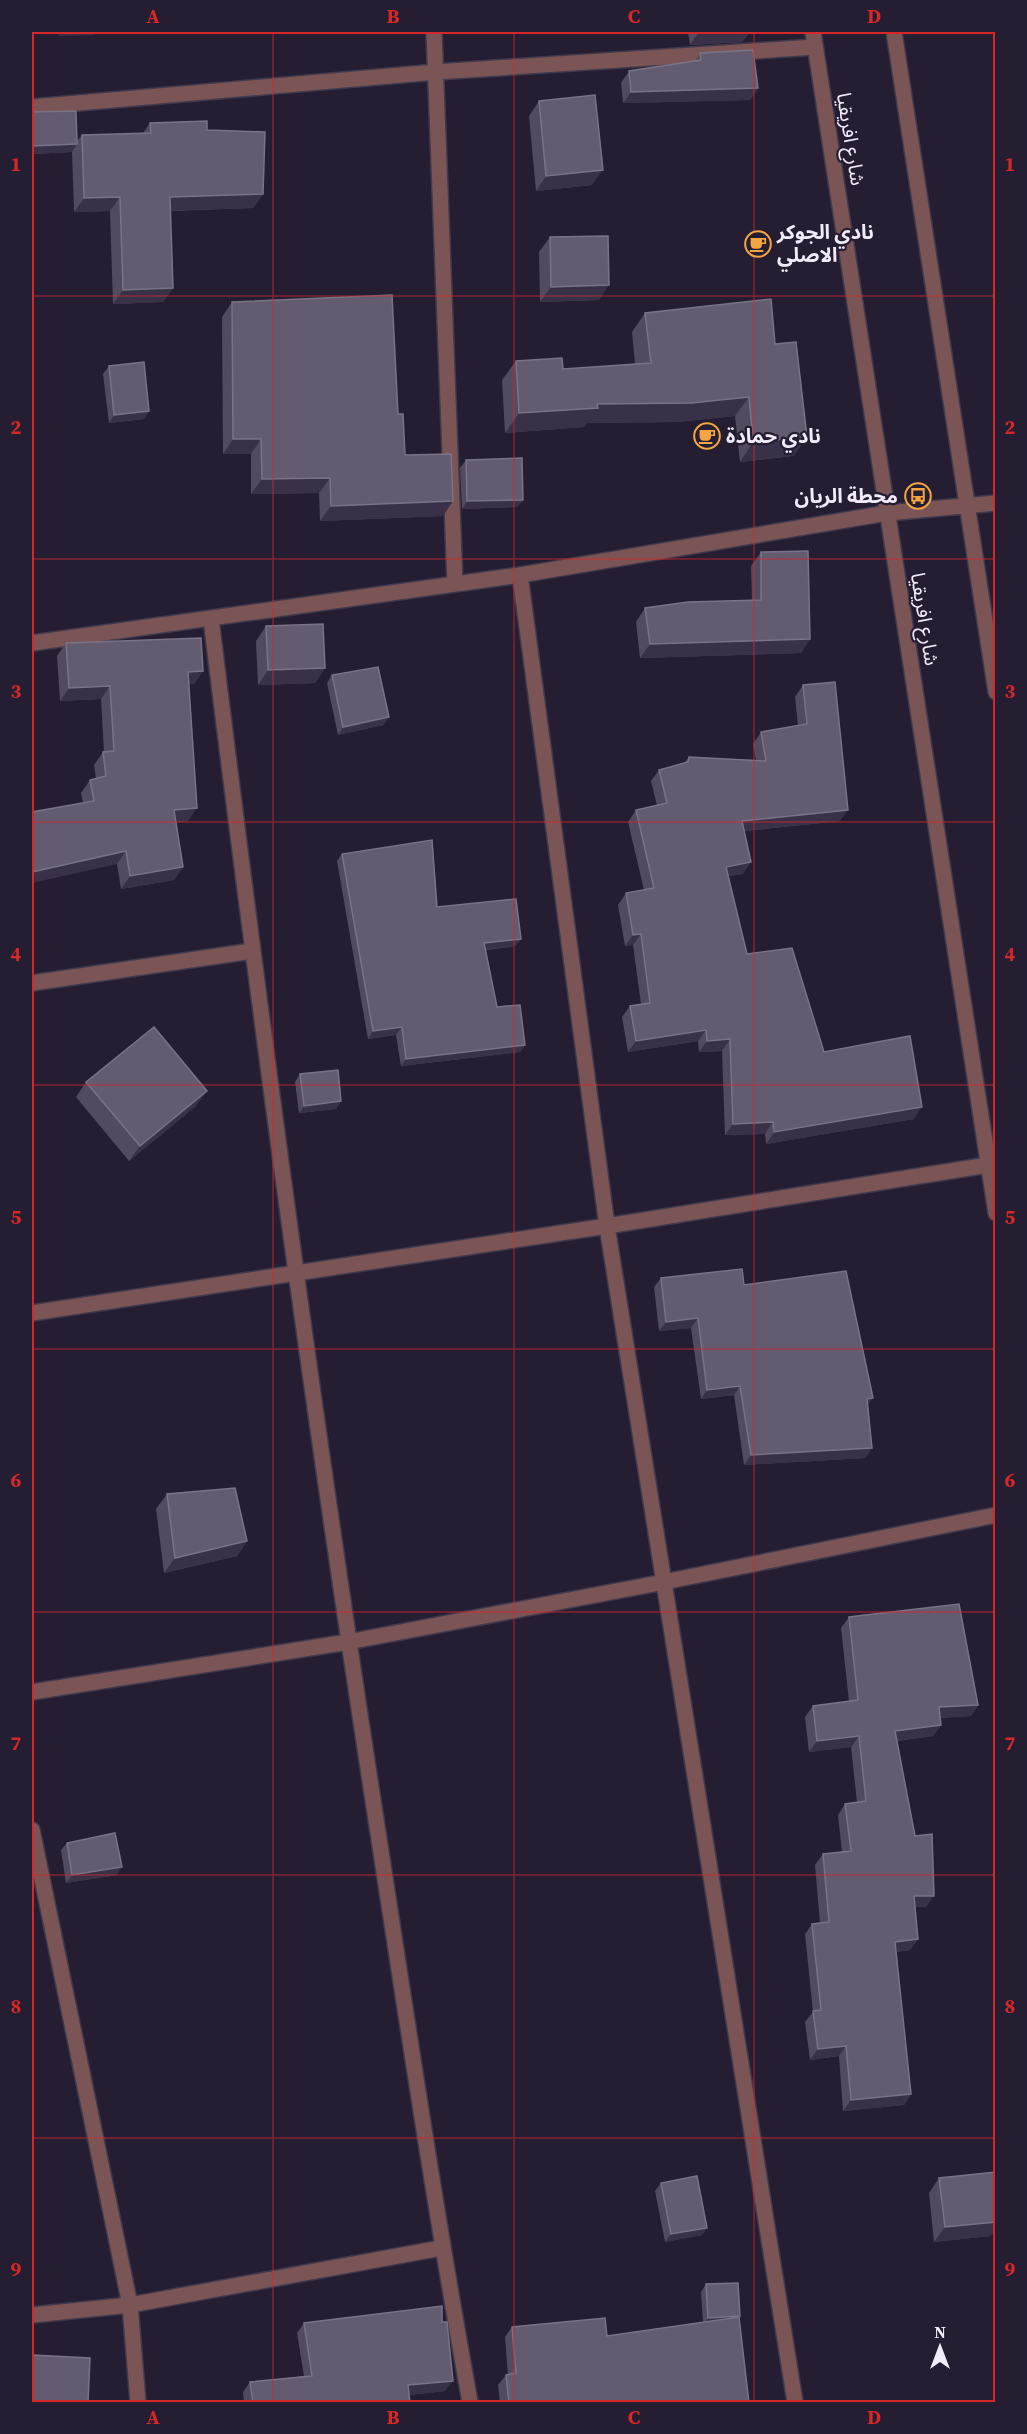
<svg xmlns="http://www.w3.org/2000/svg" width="1027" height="2434" viewBox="0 0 1027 2434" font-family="'Source Serif 4','Noto Sans Arabic',serif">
<rect width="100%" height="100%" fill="#251d31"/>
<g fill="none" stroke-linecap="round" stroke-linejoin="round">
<g stroke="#413a4d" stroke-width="18">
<path id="minor" d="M434 32 455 584
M32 107 436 72 815 47
M520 575 607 1226 795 2402
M211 619C261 1026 316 1433 379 1839 408 2027 436 2215 470 2402
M32 983 252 951
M32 1313 607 1226 988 1165
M32 1692 348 1642 664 1582 996 1515
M32 1830 130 2305 138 2402
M32 2315 130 2305 441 2248"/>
</g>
<g stroke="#413a4d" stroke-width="18">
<path id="tertiary" d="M813 32 996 1213
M894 32 996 692
M32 643 520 575 887 513 996 503"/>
</g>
<use href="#minor" stroke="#7b5555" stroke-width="15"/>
<use href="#tertiary" stroke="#7b5555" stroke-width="15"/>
</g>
<path fill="#524b60" d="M688 32H750L742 42 690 45Z
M700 53 758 88 750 100 623 103 621 83 629 71 695 61Z
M539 101 592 185 536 191 529 116Z
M32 112 77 141 82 135 143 133 150 123 207 130 263 194 253 208 170 211 173 288 163 302 113 304 110 211 74 212 72 152 32 154Z
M550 237 599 300 540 302 539 252Z
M232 302 398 414 405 455 443 516 320 521 319 493 251 494V454H223L222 317Z
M645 313 775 344 807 437 793 456 740 462 735 416 677 422 587 423 584 427 505 433 502 380 516 361 563 369 635 364 632 332Z
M109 366 149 411 144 419 109 423 103 374Z
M466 460 523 500 517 507 462 509 460 468Z
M761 552 810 639 801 653 640 658 636 622 645 608 752 601 751 566Z
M266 626 325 668 315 683 258 685 256 641Z
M66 643 203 671 194 684H189L188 821 176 822 183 867 174 880 121 889 117 864 83 803 81 793 90 780 96 778 94 765 103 752H104L101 699 60 701 57 656Z
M332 675 389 717 383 725 338 735 327 683Z
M803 685 840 821 744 831 743 874 728 876 747 954 824 1052 914 1119 766 1144 765 1134 725 1135 722 1051 699 1052 698 1041 628 1052 622 1017 630 1006 641 1004 633 945 625 946 618 905 626 893 644 890 628 822 636 810 657 805 651 781 659 770 684 763 689 757 756 760 753 744 761 732 798 725 795 697Z
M342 854 437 907 521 939 515 946 486 950 497 1007 525 1045 520 1052 401 1066 396 1035 368 1039 337 861Z
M300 1074 341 1101 336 1109 299 1113 295 1082Z
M86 1082 196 1106 129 1161 76 1097Z
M661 1278 744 1285 868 1405 872 1448 865 1458 744 1465 734 1395 701 1399 691 1328 659 1331 654 1287Z
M167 1494 247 1541 237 1556 164 1573 156 1509Z
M849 1617 978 1705 971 1716 940 1718 941 1725 933 1736 897 1741 926 1907H915L918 1939 910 1950 896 1952 911 2094 904 2105 843 2111 839 2056 810 2060 805 2022 813 2012 805 1934 812 1924 820 1923 815 1865 823 1854 842 1852 838 1815 845 1804 857 1802 851 1747 809 1752 805 1717 813 1706 849 1701 841 1628Z
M67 1843 117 1875 66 1883 61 1850Z
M996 2172V2229L990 2236 934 2242 929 2193 939 2178Z
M661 2183 707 2228 702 2235 665 2242 655 2191Z
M706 2284 740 2316 739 2318 749 2403H500L498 2385 506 2375H508L505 2337 512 2327 607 2336 703 2322 701 2292Z
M304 2323 445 2391 409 2395 410 2403H244L243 2392 250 2382 304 2376 297 2333Z"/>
<path fill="#393147" d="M61 32H97L94 35 58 36Z
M699 32H750L742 42 690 45Z
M758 88 750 100 623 103 631 92Z
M77 144 72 152 32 154V146Z
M603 170 592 185 536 191 546 176Z
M263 194 253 208 160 211 170 197Z
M120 197 110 211 74 212 84 198Z
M609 285 599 300 540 302 551 287Z
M173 288 163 302 113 304 123 290Z
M749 397 735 416 677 422 587 423 584 427 505 433 519 413 597 404Z
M149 411 144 419 109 423 114 415Z
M807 437 793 456 740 462 753 442Z
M233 439H261L251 454H223Z
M330 478 319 493 251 494 262 479Z
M523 500 517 507 462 509 467 501Z
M453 501 443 516 320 521 331 506Z
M810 639 801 653 640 658 650 644Z
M325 668 315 683 258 685 268 670Z
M203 671 194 684 179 685 188 672Z
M110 686 101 699 60 701 69 688Z
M389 717 383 725 338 735 343 727Z
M197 808 188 821 165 823 174 810Z
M848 810 840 821 734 832 742 821Z
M126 851 117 864 32 883V872Z
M751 862 743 874 717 878 726 867Z
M183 867 174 880 121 889 130 876Z
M641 934 633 945 625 946 633 935Z
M521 939 515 946 479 950 484 943Z
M402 1027 396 1035 368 1039 373 1031Z
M706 1030 698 1041 628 1052 636 1041Z
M730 1039 722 1051 699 1052 707 1041Z
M525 1045 520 1052 401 1066 406 1059Z
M207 1091 196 1106 129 1161 140 1146Z
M341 1101 336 1109 299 1113 304 1106Z
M922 1107 914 1119 766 1144 774 1132Z
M773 1122 765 1134 725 1135 733 1124Z
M698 1318 691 1328 659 1331 666 1322Z
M740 1386 734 1395 701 1399 707 1390Z
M873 1398 866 1407 867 1399Z
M872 1448 865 1458 744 1465 751 1455Z
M247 1541 237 1556 164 1573 175 1558Z
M978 1705 971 1716 931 1718 939 1707Z
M941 1725 933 1736 887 1742 895 1731Z
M859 1736 851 1747 809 1752 817 1741Z
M122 1867 117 1875 66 1883 72 1875Z
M914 1896H934L926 1907H906Z
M918 1939 910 1950 887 1953 895 1942Z
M846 2046 839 2056 810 2060 818 2049Z
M911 2094 904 2105 843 2111 851 2100Z
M996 2222V2229L990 2236 934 2242 945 2227Z
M707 2228 702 2235 665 2242 671 2234Z
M740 2316 735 2324 703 2325 708 2318Z
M453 2381 445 2391 401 2396 408 2385Z"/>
<path fill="#635c71" stroke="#797386" stroke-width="1.5" d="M753 50 758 88 631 92 629 71 701 60 700 53Z
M595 95 603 170 546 176 539 101Z
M76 111 77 144 32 146V112Z
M207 121V130L265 132 263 194 170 197 173 288 123 290 120 197 84 198 82 135 151 133 150 123Z
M608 236 609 285 551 287 550 237Z
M392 295 398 414H403L405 455 451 454 453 501 331 506 330 478 262 479 261 439H233L232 302Z
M771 299 775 344 796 342 807 437 753 442 749 397 691 403 597 404 598 408 519 413 516 361 562 358 563 369 651 363 645 313Z
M144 362 149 411 114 415 109 366Z
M522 458 523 500 467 501 466 460Z
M808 551 810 639 650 644 645 608 688 602 761 600V552Z
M323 624 325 668 268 670 266 626Z
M201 638 203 671 188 672 197 808 174 810 183 867 130 876 126 851 32 872V812L94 801 90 780 106 776 103 752 114 751 110 686 69 688 66 643Z
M378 667 389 717 343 727 332 675Z
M835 682 848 810 742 821 751 862 726 867 747 954 792 948 824 1052 910 1036 922 1107 774 1132 773 1122 733 1124 730 1039 707 1041 706 1030 636 1041 630 1006 650 1003 641 934 633 935 626 893 654 888 636 810 667 803 659 770 688 762 689 757 766 761 761 732 807 724 803 685Z
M432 840 437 907 516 899 521 939 484 943 497 1007 520 1005 525 1045 406 1059 402 1027 373 1031 342 854Z
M154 1027 207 1091 140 1146 86 1082Z
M338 1070 341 1101 304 1106 300 1074Z
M742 1269 744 1285 846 1271 873 1398 867 1399 872 1448 751 1455 740 1386 707 1390 698 1318 666 1322 661 1278Z
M235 1488 247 1541 175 1558 167 1494Z
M959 1604 978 1705 939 1707 941 1725 895 1731 915 1836 932 1834 934 1896H914L918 1939 895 1942 911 2094 851 2100 846 2046 818 2049 813 2011 821 2010 812 1924 829 1922 823 1854 851 1851 845 1804 866 1801 859 1736 817 1741 813 1706 858 1700 849 1617Z
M115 1833 122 1867 72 1875 67 1843Z
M996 2172V2222L945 2227 939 2178Z
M697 2176 707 2228 671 2234 661 2183Z
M738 2283 740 2316 708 2318 706 2284Z
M442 2306V2322H447L453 2381 408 2385 410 2403H253L250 2382 312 2376 304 2323Z
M739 2317 749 2403H509L506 2375 516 2373 512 2327 605 2318 607 2336Z
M32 2355 90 2358 88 2403H32Z"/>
<path fill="none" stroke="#d62828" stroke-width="1.5" stroke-opacity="0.55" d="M273 32V2402M514 32V2402M754 32V2402M32 296H996M32 559H996M32 822H996M32 1085H996M32 1349H996M32 1612H996M32 1875H996M32 2138H996"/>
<defs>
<g id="cafe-ring" transform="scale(1.35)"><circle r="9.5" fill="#251d31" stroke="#f2a541" stroke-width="1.5"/><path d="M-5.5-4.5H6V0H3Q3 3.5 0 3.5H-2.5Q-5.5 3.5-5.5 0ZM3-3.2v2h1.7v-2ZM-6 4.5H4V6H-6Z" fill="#f2a541"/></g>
<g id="bus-ring" transform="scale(1.35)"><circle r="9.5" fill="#251d31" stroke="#f2a541" stroke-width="1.5"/><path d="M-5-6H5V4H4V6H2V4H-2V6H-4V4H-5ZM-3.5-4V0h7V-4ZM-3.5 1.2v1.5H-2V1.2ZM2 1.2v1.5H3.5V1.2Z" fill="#f2a541"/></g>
</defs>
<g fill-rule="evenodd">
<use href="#cafe-ring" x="758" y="244"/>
<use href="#cafe-ring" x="707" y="436"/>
<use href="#bus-ring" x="918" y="496"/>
</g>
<g text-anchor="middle" stroke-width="4.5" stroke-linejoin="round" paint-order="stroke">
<g font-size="20" fill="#f0ebf9" stroke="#251d31">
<text transform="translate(851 139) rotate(81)" y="7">شارع افريقيا</text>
<text transform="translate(925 619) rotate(81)" y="7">شارع افريقيا</text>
</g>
<g font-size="20" font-weight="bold" fill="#f0ebf9" stroke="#251d31" text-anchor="start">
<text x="777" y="239">نادي الجوكر<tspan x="777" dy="23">الاصلي</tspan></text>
<text x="726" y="443">نادي حمادة</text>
<text x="898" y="503" text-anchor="end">محطة الريان</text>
</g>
</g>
<rect width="1027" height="2434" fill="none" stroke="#251d31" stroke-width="66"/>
<g transform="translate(940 2347)" stroke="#251d31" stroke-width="4.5" paint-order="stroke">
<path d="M0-4.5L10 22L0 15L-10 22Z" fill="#f0ebf9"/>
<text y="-9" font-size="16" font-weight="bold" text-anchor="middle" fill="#f0ebf9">N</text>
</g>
<rect x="33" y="33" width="961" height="2368" fill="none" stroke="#d62828" stroke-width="2"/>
<g font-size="20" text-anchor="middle" font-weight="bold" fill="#d62828">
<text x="153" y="23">A</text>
<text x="393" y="23">B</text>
<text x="634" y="23">C</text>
<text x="874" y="23">D</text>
<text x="16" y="171">1</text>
<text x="1010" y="171">1</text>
<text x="16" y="434">2</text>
<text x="1010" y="434">2</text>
<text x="16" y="698">3</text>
<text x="1010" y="698">3</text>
<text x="16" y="961">4</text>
<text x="1010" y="961">4</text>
<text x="16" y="1224">5</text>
<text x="1010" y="1224">5</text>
<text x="16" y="1487">6</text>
<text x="1010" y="1487">6</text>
<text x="16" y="1750">7</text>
<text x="1010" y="1750">7</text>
<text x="16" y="2013">8</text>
<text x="1010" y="2013">8</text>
<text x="16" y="2276">9</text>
<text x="1010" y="2276">9</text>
<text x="153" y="2424">A</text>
<text x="393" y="2424">B</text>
<text x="634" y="2424">C</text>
<text x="874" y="2424">D</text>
</g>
</svg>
